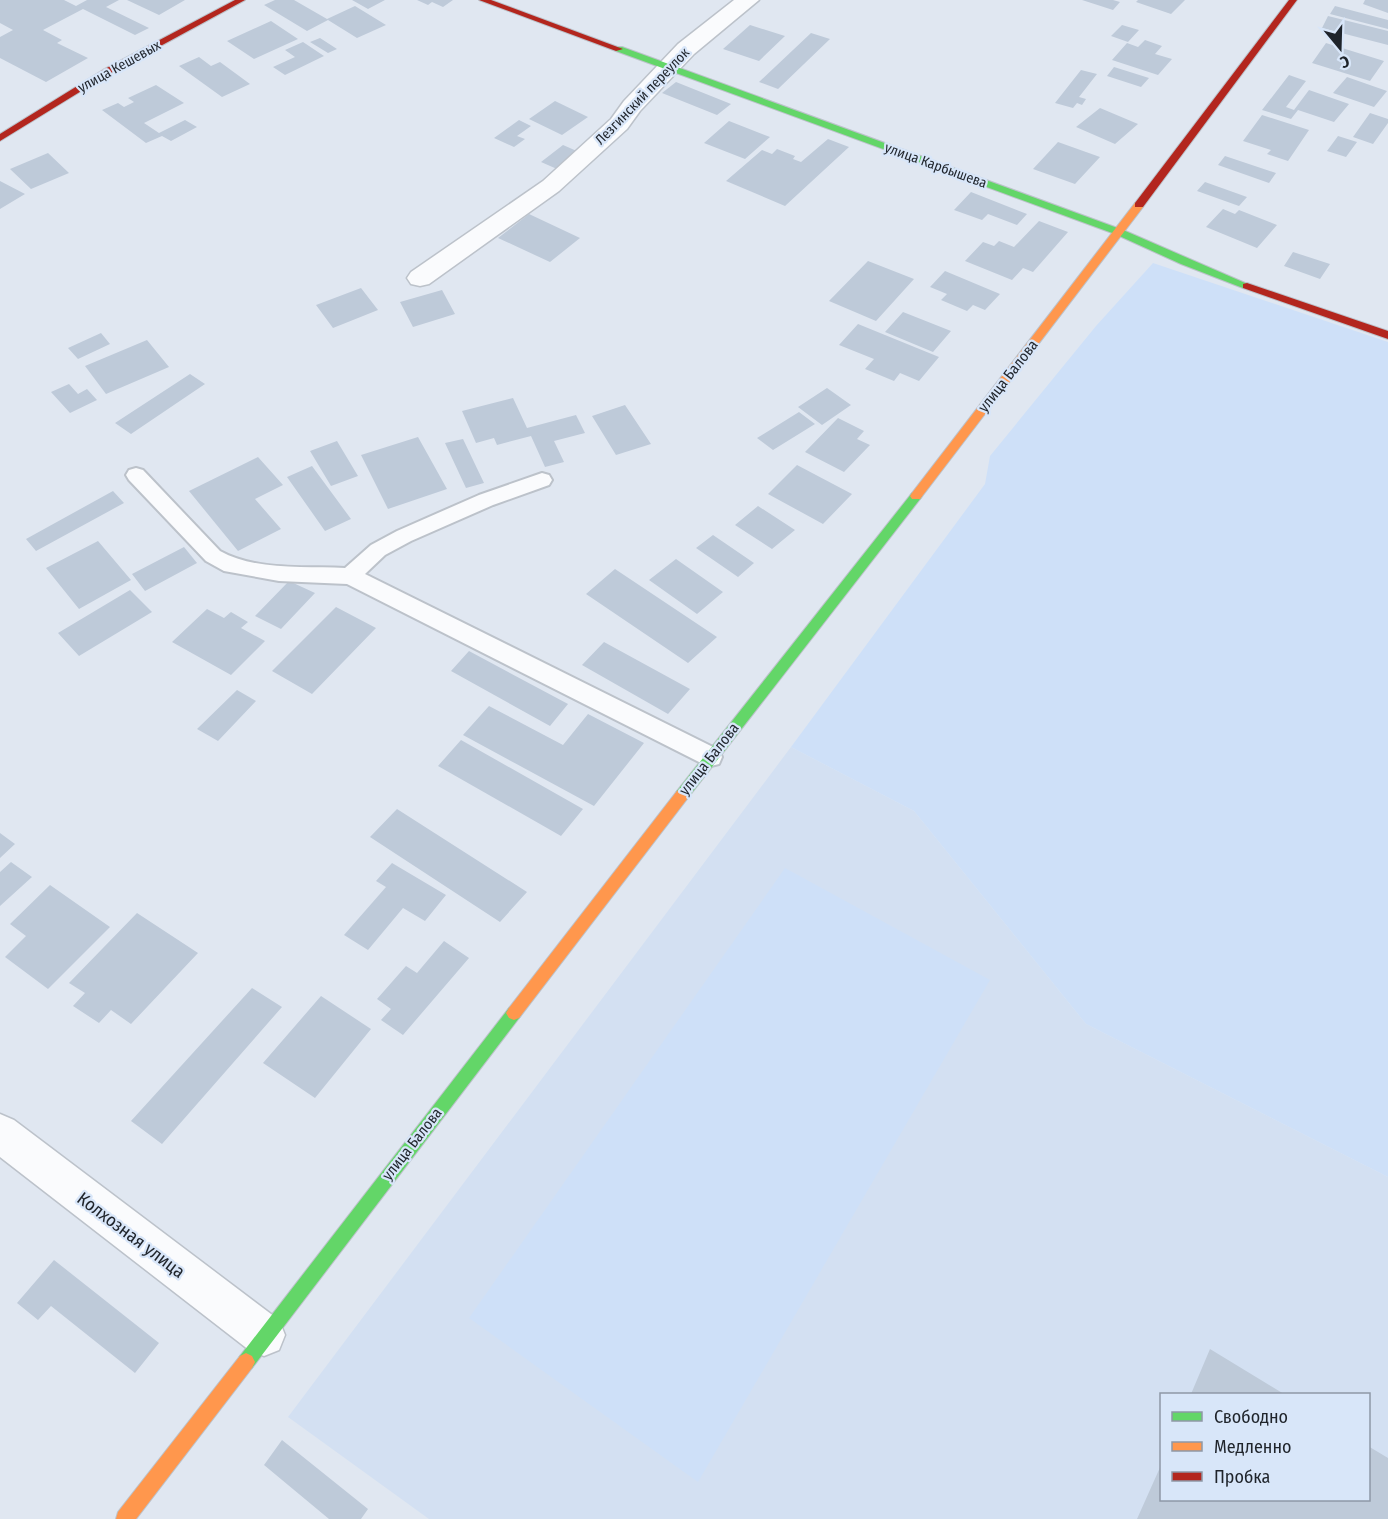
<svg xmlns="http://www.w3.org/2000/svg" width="1388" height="1519" viewBox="0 0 1388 1519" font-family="'Fira Sans Condensed',sans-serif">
<rect width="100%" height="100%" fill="#e0e7f1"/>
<path fill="#d3e0f2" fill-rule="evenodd" d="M791 747 914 811 1086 1024 1388 1177V1519H429L288 1417ZM1162 1394H1368V1500H1162Z"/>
<path fill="#cee0f8" d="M1153 263 1388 342V1177L1086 1024 914 811 791 747 985 484 990 456 1096 326Z
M785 868 990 980 698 1482 469 1318Z"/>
<path fill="#becad9" d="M0 0H64L76 6 87 0H119L106 7 149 28 135 35 83 9 43 30 62 40 57 43 88 58 46 82 0 58V37L13 30 0 23Z
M127 0H185L159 15Z
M275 0H294L327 19 355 6 386 25 357 38 328 20 307 31 264 5Z
M352 0H385L368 9Z
M417 0H453L443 7 432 2 428 5Z
M1082 0H1113L1120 2 1113 10Z
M1138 0H1185L1171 14 1136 2Z
M1365 0H1388V13L1363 4Z
M1335 6 1388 20V29L1330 14Z
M1328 16 1388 31V45L1322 28Z
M271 21 298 39 254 59 227 41Z
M750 25 785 36 759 61 723 49Z
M1122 25 1139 30 1128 42 1111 36Z
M811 33 830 39 778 89 759 82Z
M320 38 337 49 328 53 310 42Z
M1145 40 1162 46 1155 54 1172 59 1158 75 1112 60 1127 43 1138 47Z
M303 42 324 56 285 75 273 67 295 57 285 50Z
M1326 43 1384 61 1370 81 1312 63Z
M199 57 211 66 220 62 250 84 222 97 179 66Z
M1114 67 1149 78 1141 87 1107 76Z
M1081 70 1097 74 1079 97 1086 99 1082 105 1077 103 1073 108 1055 103Z
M1289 75 1306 81 1286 107 1294 110 1309 90 1349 104 1334 122 1298 110 1291 119 1262 110Z
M1347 77 1387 91 1374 107 1333 93Z
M676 82 731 104 717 115 662 93Z
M156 85 184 103 144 123 159 133 185 120 197 127 171 141 162 136 146 143 102 110 118 103 124 107 134 102 128 98Z
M555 101 588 117 562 135 529 119Z
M1100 108 1138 124 1115 144 1076 127Z
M1370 113 1388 119V123L1373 144 1353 137Z
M1262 115 1309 130 1288 161 1267 154 1271 150 1243 141Z
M519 120 531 126 517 136 525 139 514 147 494 138Z
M729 121 770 137 745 159 704 143Z
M1338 136 1357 142 1346 157 1327 151Z
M828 139 849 147 785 206 726 181 762 150 772 154 777 149 795 156 793 159 801 162Z
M1058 142 1100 157 1075 184 1033 169Z
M563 145 579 152 557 169 541 162Z
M48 153 69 173 31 189 10 169Z
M1225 156 1276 173 1269 183 1218 165Z
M0 181 25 194 0 209Z
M1205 182 1247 197 1239 206 1197 191Z
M971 192 1027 214 1017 225 988 214 982 220 954 210Z
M1223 209 1235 214 1239 210 1277 225 1257 248 1206 227Z
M529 214 580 238 550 262 498 238Z
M1039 221 1068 232 1033 272 1023 268 1012 280 965 261 983 242 994 246 999 241 1014 247Z
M1293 252 1330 264 1320 279 1284 266Z
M868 261 914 279 876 321 829 301Z
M945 271 1000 294 985 310 973 305 967 311 941 300 947 294 930 287Z
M361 288 378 310 333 328 316 305Z
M442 290 455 314 413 327 400 302Z
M903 312 951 331 933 352 885 332Z
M858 324 939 357 919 381 900 373 894 381 865 369 874 359 839 345Z
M101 333 110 344 78 359 68 348Z
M147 340 169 367 106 394 85 366Z
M190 374 205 384 131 434 115 423Z
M69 384 78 394 87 389 97 400 70 413 51 392Z
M827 388 851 405 822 425 798 407Z
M513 398 527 428 576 415 585 433 554 441 564 462 545 467 531 436 497 445 494 438 476 443 462 411Z
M625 405 651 444 616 455 592 416Z
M799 412 815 424 773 450 757 438Z
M838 418 864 431 857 439 870 445 844 472 805 452Z
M418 437 447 489 388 509 361 455Z
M463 439 484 483 466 488 445 443Z
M337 441 358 476 331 486 310 451Z
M258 457 283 485 255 499 281 529 238 551 189 491Z
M797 465 852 494 823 524 768 494Z
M312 466 351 519 325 531 287 477Z
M113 491 124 503 36 551 26 539Z
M758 506 795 530 772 549 735 525Z
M713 535 754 563 738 577 696 548Z
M98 541 131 580 79 609 46 568Z
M184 547 197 563 145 591 132 574Z
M676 559 723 592 697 614 649 580Z
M615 569 717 637 688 663 586 594Z
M289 581 315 593 281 629 255 616Z
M130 590 152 612 79 656 58 633Z
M336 607 376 628 312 694 272 671Z
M207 609 224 618 231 612 248 622 241 628 265 641 231 675 172 642Z
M604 642 690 689 668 714 582 665Z
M469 651 568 704 550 726 451 671Z
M237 690 256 701 218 741 197 729Z
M489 706 563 745 588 714 644 743 594 806 463 735Z
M461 740 583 809 561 836 438 766Z
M397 809 527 892 500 922 370 837Z
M0 833 15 844 0 858Z
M11 862 32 877 0 906V872Z
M392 863 446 895 425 921 403 908 368 950 344 935 386 887 376 881Z
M50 885 110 927 48 989 5 957 26 936 10 924Z
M137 913 198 953 131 1024 111 1010 99 1023 73 1006 85 993 69 983Z
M444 941 469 958 403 1035 381 1020 391 1009 377 999 406 966 417 973Z
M252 988 282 1007 162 1144 131 1121Z
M321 996 371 1029 315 1098 263 1063Z
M54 1260 159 1343 135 1373 51 1306 38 1320 17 1303Z
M1210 1349 1284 1394H1191Z
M282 1440 368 1509 361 1519H329L264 1465Z
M1368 1446 1388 1458V1519H1137L1162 1463V1500H1368Z"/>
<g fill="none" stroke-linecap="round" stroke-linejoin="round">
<g stroke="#bcc2ca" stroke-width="4">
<path id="lane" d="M136 468 143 470 220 551C256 571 305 566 345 568L371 545 397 531 479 495 542 473 549 475 552 480 549 485 493 505 411 541 385 555 365 574 719 750 722 757 719 764 711 766 703 764 347 584 279 581 224 571 206 561 129 480 126 475 129 470Z"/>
</g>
<g stroke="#bcc2ca" stroke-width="3">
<path id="street" d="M734 0H759L694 54 640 111 627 129 559 191 429 284 420 286 411 284 407 278 411 272 543 181 611 119 624 101 678 44Z
M0 1114 14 1120 279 1320 285 1335 279 1350 264 1356 249 1350 0 1157Z"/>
</g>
<g stroke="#bcc2ca" stroke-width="2">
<path id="fast" d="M616 47H622L1123 230 1252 286 1251 288H1243L1181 264 1115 234 616 51Z
M916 492 922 496 920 499 687 799 682 801 677 799 675 795 677 791 912 493Z
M514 1006 519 1008 522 1013 519 1018 252 1368 246 1371 240 1368 237 1362 240 1356 509 1008Z"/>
</g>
<g stroke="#bcc2ca" stroke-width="2">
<path id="slow" d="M1139 202 1143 203V207L920 499H912L910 496 912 493 1135 203Z
M682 789 687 791 689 795 687 799 519 1018 514 1020 509 1018 506 1013 509 1008 677 791Z
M246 1353 252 1356 255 1362 252 1368 136 1519H116L118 1512 240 1356Z"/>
</g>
<g stroke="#bcc2ca" stroke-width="2">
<path id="jam" d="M235 0H245L109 74 0 141V134L103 70Z
M479 0H491L623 49 616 51Z
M1289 0H1297L1143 207H1135V203Z
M1247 283 1388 331V339L1243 288V284Z"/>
</g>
<use href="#lane" fill="#fafbfd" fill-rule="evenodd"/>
<use href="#street" fill="#fafbfd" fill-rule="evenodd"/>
<use href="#fast" fill="#63d668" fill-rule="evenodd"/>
<use href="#slow" fill="#ff974d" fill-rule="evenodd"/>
<use href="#jam" fill="#b3261e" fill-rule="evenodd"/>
</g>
<g text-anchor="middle" stroke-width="4.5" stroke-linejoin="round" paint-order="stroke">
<g font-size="14" fill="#1f242b" stroke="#d8e6f9">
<text transform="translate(119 66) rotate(-29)" y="5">улица Кешевых</text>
<text transform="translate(642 96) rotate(-46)" y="5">Лезгинский переулок</text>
<text transform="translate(936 165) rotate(20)" y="5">улица Карбышева</text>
</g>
<g font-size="15" fill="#1f242b" stroke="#d8e6f9">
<text transform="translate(1008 376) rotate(-52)" y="5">улица Балова</text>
<text transform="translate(709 759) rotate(-52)" y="5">улица Балова</text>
<text transform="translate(412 1144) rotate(-52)" y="5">улица Балова</text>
</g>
<g font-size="18" fill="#1f242b" stroke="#d8e6f9">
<text transform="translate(131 1235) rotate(37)" y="6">Колхозная улица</text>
</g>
</g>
<rect x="1160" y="1393" width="210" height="108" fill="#d8e6f9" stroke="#8e98a7" stroke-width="1.5"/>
<rect x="1172" y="1412" width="30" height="9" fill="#63d668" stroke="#8e98a7" stroke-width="1.5"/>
<text x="1214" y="1423" font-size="18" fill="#1f242b">Свободно</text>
<rect x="1172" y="1442" width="30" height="9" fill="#ff974d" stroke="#8e98a7" stroke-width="1.5"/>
<text x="1214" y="1453" font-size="18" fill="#1f242b">Медленно</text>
<rect x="1172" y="1472" width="30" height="9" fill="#b3261e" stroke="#8e98a7" stroke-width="1.5"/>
<text x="1214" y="1483" font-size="18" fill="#1f242b">Пробка</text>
<g transform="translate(1340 48) rotate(161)" stroke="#d8e6f9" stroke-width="4.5" paint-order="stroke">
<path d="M0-4.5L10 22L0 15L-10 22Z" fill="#1f242b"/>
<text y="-9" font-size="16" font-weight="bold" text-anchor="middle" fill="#1f242b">С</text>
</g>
</svg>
